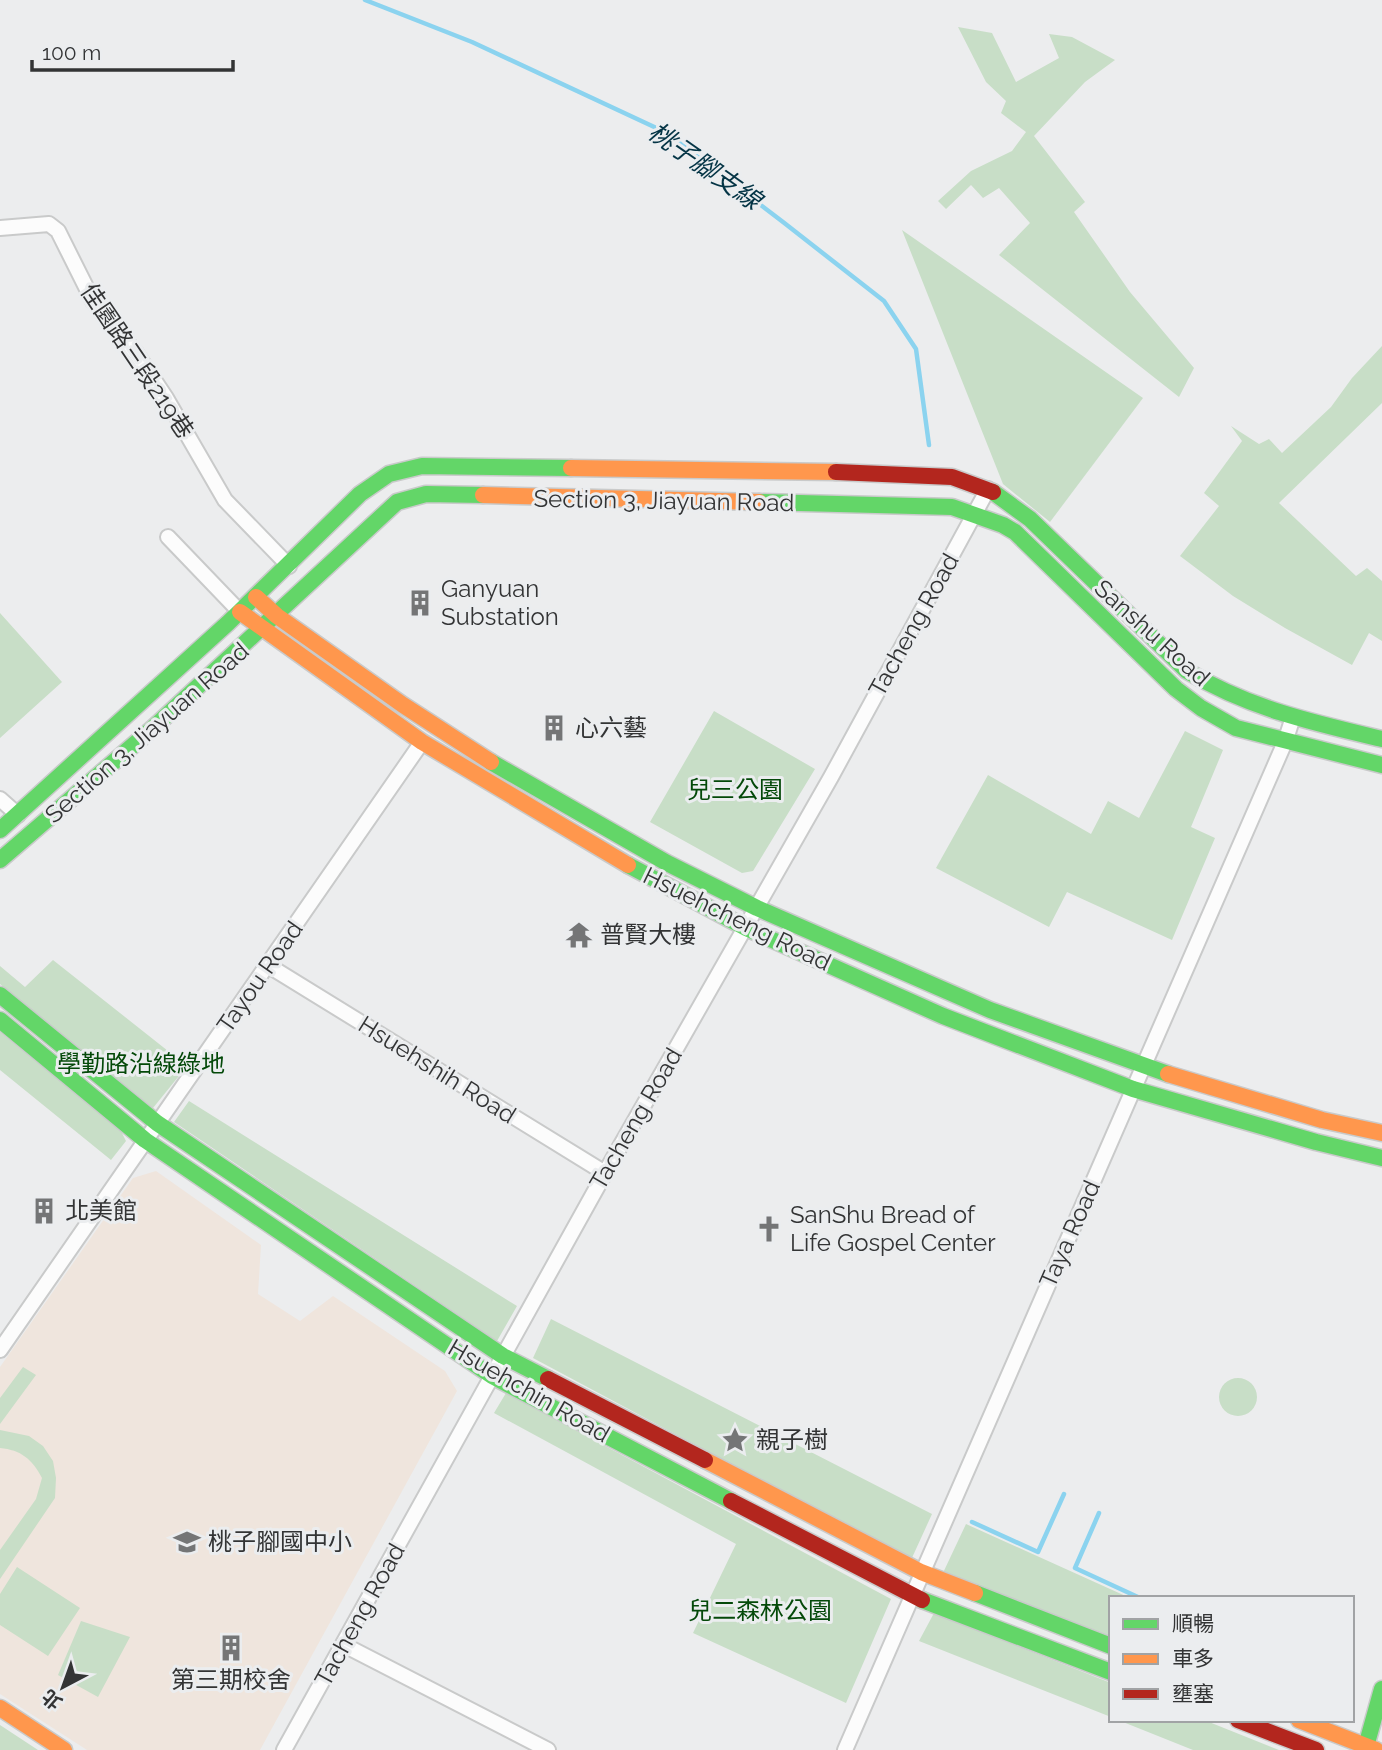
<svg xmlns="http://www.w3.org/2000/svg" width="1382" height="1750" viewBox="0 0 1382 1750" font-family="Raleway,'Noto Sans TC',sans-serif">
<rect width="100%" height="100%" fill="#ecedee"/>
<path fill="#efe5dd" d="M156 1171 261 1245 258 1294 300 1321 333 1296 445 1371 457 1391 260 1750H87L0 1694V1367L133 1178Z"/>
<path fill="#c8dec7" d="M958 27 992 33 1016 82 1059 58 1049 34 1072 37 1115 60 1085 82 1034 136 1085 202 1074 212 1130 292 1194 368 1179 397 999 255 1030 223 999 188 983 198 971 185 946 209 938 201 971 171 1012 151 1026 132 1001 113 1006 101 986 82Z
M902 230 1143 398 1050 522 1003 484Z
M1382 346V403L1279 503 1356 576 1367 568 1382 581V641L1369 633 1352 665 1285 628 1233 596 1180 556 1219 506 1204 493 1242 441 1231 426 1259 444 1269 439 1282 453 1331 407 1352 378Z
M0 613 62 682 0 738Z
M714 711 815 769 753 871 742 873 650 822Z
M1185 731 1223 750 1191 827 1215 838 1172 940 1067 892 1049 927 936 868 988 775 1091 834 1108 801 1139 818Z
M53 960 187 1066 153 1108 0 984V966L25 987Z
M0 1032 121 1131 126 1141 111 1160 0 1070Z
M189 1101 517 1306 497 1341 174 1122Z
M551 1319 932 1514 911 1560 533 1358Z
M23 1367 36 1375 0 1424V1398Z
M1219 1397a19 19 0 1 1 38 0a19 19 0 1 1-38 0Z
M506 1393 891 1599 846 1703 693 1633 736 1544 494 1413Z
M0 1430 29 1436 43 1446 53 1461 56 1478 55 1498 0 1579V1550L36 1499 42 1478C32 1459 21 1450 0 1448Z
M966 1524 1130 1598H1111V1639L942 1575Z
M17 1567 80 1608 48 1656 0 1625V1594Z
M934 1613 1111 1683V1717L919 1641Z
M81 1621 130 1637 98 1697 58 1675Z
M1118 1720H1204L1279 1750H1193Z
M0 1725 38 1750H0Z"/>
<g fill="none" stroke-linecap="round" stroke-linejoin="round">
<path stroke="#8bd3ef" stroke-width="4.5" d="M365 0 472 42 665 132 783 222 884 301 916 349 929 445
M1099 1513 1075 1568 1140 1598
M972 1522 1038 1552 1064 1494"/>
<g stroke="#c9caca" stroke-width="18">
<path id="street" d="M0 228 49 224 58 231 93 301 136 353 166 398 225 500 289 566
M168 537 240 612
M0 799 18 815
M269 966 605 1173
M0 1350C140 1147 283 945 422 742
M344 1645 548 1750
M284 1750 605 1173 831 777 988 489
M845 1750 1285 742 1293 717"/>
</g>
<g stroke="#c9caca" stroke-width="19">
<path id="fast" d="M993 492 1030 519 1187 671C1248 708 1314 723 1382 739
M759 502 952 507 1003 525 1015 532 1176 689 1201 708 1236 728 1382 765
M491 762 667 863 757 908 990 1010 1168 1074
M0 830 228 623 360 494 389 474 422 466 571 468
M0 860 152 729 397 502 426 494 483 495
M628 865 746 928 943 1016 1133 1089 1316 1142 1382 1158
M0 995 157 1123 503 1356 548 1379
M0 1020 145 1140 492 1376 731 1501
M975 1593 1111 1646
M922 1600 1111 1672
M1365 1750 1382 1689"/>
</g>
<g stroke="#c9caca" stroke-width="19">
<path id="slow" d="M571 468 836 472
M483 495 759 502
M256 597 277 616 403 705 491 762
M240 612 422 742 628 865
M1168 1074 1322 1120 1382 1133
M705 1460 921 1572 975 1593
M0 1708 64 1750
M1299 1720 1376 1750"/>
</g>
<g stroke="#c9caca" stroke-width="19">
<path id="jam" d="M836 472 952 477 993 492
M548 1379 705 1460
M731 1501 922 1600
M1238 1720 1316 1750"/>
</g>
<use href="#street" stroke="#fcfcfc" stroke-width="14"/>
<use href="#fast" stroke="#63d668" stroke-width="16"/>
<use href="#slow" stroke="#ff974d" stroke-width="16"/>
<use href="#jam" stroke="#b3261e" stroke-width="16"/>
</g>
<defs>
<g id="building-bare" transform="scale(2.1)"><path d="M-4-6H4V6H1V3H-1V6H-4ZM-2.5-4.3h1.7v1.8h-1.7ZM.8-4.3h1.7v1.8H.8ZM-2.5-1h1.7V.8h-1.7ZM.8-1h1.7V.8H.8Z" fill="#747576" stroke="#ebedef" stroke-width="2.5" paint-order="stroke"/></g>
<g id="temple-bare" transform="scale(2.1)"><path d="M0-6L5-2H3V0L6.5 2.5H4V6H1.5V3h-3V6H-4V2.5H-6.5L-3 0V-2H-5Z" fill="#747576" stroke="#ebedef" stroke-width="2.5" paint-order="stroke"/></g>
<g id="church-bare" transform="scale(2.1)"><path d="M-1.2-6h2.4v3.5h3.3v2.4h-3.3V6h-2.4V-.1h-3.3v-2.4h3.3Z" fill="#747576" stroke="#ebedef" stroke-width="2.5" paint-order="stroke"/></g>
<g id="sight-bare" transform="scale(2.1)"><path d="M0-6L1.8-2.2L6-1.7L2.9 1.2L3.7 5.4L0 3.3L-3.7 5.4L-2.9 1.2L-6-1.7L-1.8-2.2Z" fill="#747576" stroke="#ebedef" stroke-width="2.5" paint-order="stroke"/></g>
<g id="school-bare" transform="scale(2.1)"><path d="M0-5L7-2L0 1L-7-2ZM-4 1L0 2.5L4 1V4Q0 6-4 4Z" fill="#747576" stroke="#ebedef" stroke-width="2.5" paint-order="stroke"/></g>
</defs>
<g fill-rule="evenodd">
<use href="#building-bare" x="420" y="603"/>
<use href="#building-bare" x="554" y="728"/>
<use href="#temple-bare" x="579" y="935"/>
<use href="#building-bare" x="44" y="1211"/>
<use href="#church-bare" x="769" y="1229"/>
<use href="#sight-bare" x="735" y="1440"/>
<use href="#school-bare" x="187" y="1542"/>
<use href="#building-bare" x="231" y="1648"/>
</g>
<g text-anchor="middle" stroke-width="6" stroke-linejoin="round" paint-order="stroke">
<g font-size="24" fill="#333435" stroke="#ebedef">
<text transform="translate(137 361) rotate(56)" y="8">佳園路三段219巷</text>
<text transform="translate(664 501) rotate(1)" y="8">Section 3, Jiayuan Road</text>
<text transform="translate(914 625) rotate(-61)" y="8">Tacheng Road</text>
<text transform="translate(1152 633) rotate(42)" y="8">Sanshu Road</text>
<text transform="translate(147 733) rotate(-41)" y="8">Section 3, Jiayuan Road</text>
<text transform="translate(737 919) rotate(26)" y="8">Hsuehcheng Road</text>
<text transform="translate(260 977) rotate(-55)" y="8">Tayou Road</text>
<text transform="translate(437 1070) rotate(32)" y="8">Hsuehshih Road</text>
<text transform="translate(636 1119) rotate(-60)" y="8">Tacheng Road</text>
<text transform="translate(1070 1234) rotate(-66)" y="8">Taya Road</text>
<text transform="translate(529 1391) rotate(30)" y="8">Hsuehchin Road</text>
<text transform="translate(360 1615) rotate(-61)" y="8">Tacheng Road</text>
</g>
<g font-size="24" fill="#333435" stroke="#ebedef" text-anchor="start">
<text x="441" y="597">Ganyuan<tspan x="441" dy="28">Substation</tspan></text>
<text x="575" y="736">心六藝</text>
<text x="600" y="943">普賢大樓</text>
<text x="65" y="1219">北美館</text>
<text x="790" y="1223">SanShu Bread of<tspan x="790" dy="28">Life Gospel Center</tspan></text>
<text x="756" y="1448">親子樹</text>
<text x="208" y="1550">桃子腳國中小</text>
<text x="231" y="1688" text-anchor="middle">第三期校舍</text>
</g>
<g font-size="24" fill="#044909" stroke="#ebedef">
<text x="735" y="798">兒三公園</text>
<text x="141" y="1072">學勤路沿線綠地</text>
<text x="760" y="1619">兒二森林公園</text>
</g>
<g font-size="26" font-style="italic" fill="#053546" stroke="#ebedef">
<text transform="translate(705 166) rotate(35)" y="9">桃子腳支線</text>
</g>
</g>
<rect x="1109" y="1596" width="245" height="126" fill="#ebedef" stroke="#a1a3a5" stroke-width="2"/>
<rect x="1123" y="1619" width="35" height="10" fill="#63d668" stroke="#a1a3a5" stroke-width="2"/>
<text x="1172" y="1631" font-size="21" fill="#333435">順暢</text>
<rect x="1123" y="1654" width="35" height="10" fill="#ff974d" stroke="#a1a3a5" stroke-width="2"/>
<text x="1172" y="1666" font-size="21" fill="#333435">車多</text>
<rect x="1123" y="1689" width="35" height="10" fill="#b3261e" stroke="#a1a3a5" stroke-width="2"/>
<text x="1172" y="1701" font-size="21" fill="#333435">壅塞</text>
<g transform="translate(63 1687) rotate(221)" stroke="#ebedef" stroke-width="5" paint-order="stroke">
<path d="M0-5L12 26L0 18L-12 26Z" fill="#333435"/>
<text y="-10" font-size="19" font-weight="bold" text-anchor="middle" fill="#333435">北</text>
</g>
<path d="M32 60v10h201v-10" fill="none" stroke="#333435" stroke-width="3.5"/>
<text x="42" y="60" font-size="21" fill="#333435" stroke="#ebedef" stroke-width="5" paint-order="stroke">100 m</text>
</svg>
